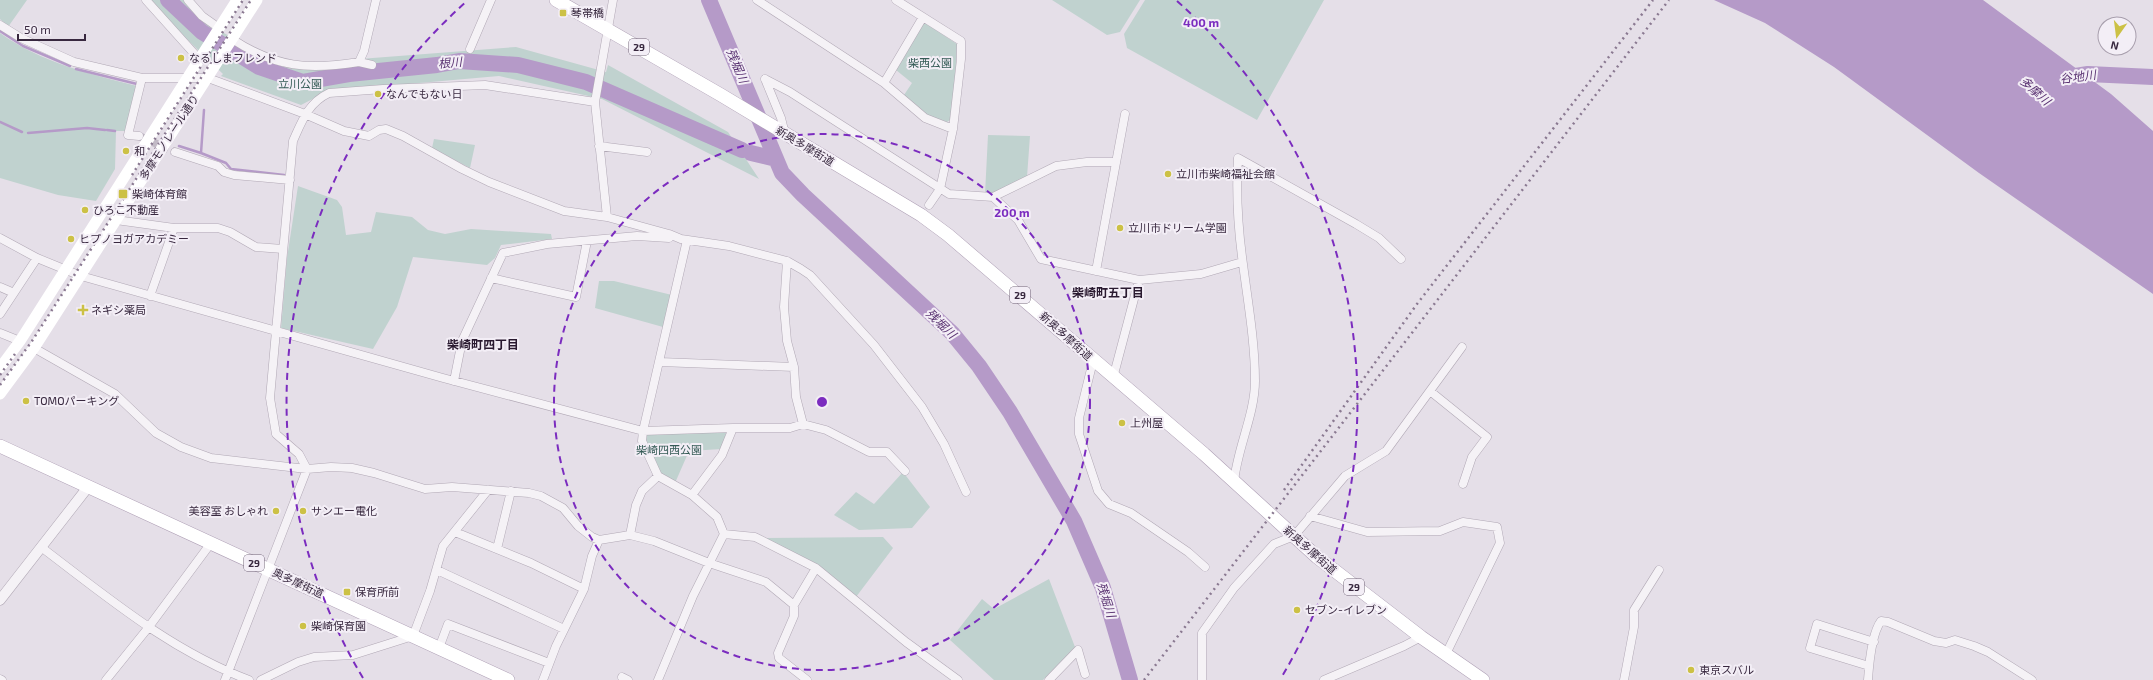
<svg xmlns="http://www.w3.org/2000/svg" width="2153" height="680" viewBox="0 0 2153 680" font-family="'Exo 2','Noto Sans JP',sans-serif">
<rect width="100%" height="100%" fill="#e5dfe8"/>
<path fill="#c0d2cf" d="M0 0H27L8 27 0 19Z
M146 0H185L206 23 281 65 516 47 606 72 608 65 728 132 759 179 602 99 499 76 328 91 301 105 221 76 223 74Z
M1052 0H1140L1120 32 1107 35Z
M1145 0H1324L1257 120 1127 48 1124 34Z
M924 22 957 44 953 118 947 122 926 116 904 95 912 83 896 70Z
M0 33C40 62 90 74 137 86L126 131H116L115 169 96 201 58 195 0 178Z
M988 135 1030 136 1027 177 992 194H985Z
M434 139 475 145 470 168 432 148Z
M298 186 337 200 342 207 346 235 371 232 376 212 412 217 428 230 445 234 471 229 551 234 552 239 501 245 495 258 487 265 413 257 397 307 373 349 281 328 287 258Z
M599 281H614L672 295 663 327 595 308Z
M727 429 722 449 689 451 675 483 661 476 645 441 647 431Z
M903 472 930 507 912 528 859 530 834 515 856 492 874 504Z
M883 537 893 548 856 597 766 538Z
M1049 579 1075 647 1043 680H994L950 640 982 599 994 609Z"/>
<path fill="#b59ac8" d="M1714 0H1983L2111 94 2153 131V294L1979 173 1834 67 1765 23Z"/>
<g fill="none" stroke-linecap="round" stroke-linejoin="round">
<path stroke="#b59ac8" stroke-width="2.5" d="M0 31 23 46 70 66
M76 69 137 84
M204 110 201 153 226 163 231 169 284 175
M0 122 22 132
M107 130 115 131
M28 133 87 128 105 130
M179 146 201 153"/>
<path stroke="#b59ac8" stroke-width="16" d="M168 0 202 32 259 67 303 82 349 74 437 65 459 61 518 65 586 82 742 150
M709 0 782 173 803 195 952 333 979 366 1010 412 1074 521 1103 588 1130 680
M2063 78 2088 74 2153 77
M751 153 776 159"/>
<path stroke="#c2bac6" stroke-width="8" stroke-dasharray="8 4" stroke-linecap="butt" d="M139 136 175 152"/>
<g stroke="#b1a8b5" stroke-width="9">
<path id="minor" d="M146 0 199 59
M188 0 202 16 219 28
M757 0 884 83 925 118 953 129
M896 0 961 41V59L953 129 940 189 929 205
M0 25 21 38 74 62 142 78H208L305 114 344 131 369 136 379 130 386 129 403 136 462 169 489 182 564 211 607 217 669 234 681 239 729 246 787 261 801 269 810 275 874 345 922 407 944 444 966 492
M232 39C276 68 309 70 359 62
M470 49 491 0
M372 65 359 62 364 51 376 0
M765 79 790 92 949 194 993 197 1056 166 1087 162H1116
M765 79 781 118 785 134
M884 83 923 17
M139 136 128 135 142 78
M599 146 647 152
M175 152 218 166 224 172 234 175 290 180
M993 197 1018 220 1041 259 1139 280 1201 274 1242 262
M607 217 595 102 613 0
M116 220 174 228H218L230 232 256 247 283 249
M0 238 37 258 81 276 443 378 643 431 642 441 658 476 692 495 717 517 724 534
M687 240 643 431 733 428
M787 261 784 307 787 341 794 367 796 397 803 424
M1096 271 1125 114
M491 278 576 297 587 241
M0 287 14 293
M150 296 174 228
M0 314 37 258
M0 333 20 341
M34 348 115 394 156 433 181 447 211 458 307 469 331 467 352 468 374 473 425 489 452 487 529 493 541 496 563 508 578 526 592 537 599 540 630 535 654 541 709 563 766 582 794 605V616L778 653 779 658 807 680
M1093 361 1079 418V434L1098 491 1109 504 1131 513 1188 552 1205 567
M660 362 794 367
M1113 378 1139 280
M454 381 462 341 503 253 547 244 637 236 669 238
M1430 391 1487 437 1472 457 1463 484
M1234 482C1237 449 1255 414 1255 381 1255 342 1248 303 1243 264 1238 229 1236 193 1238 158L1356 224 1379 238 1401 259
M692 495 722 455 733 428H790L803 424 826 430 869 452H887L905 471
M1310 516 1367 532 1440 531 1463 522 1497 527 1500 543 1446 654
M455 532 531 563 584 589
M724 534 755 537 816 568 906 642 958 680
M630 535 636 505 642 491 658 476
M41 547C107 597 171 651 249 680
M497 549 511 491
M437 570 564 629
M794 605 816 568
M439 648 448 624 549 663
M1869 666 1810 648 1817 624 1874 642
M622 677 628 680
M0 679 2 680
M106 680 148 628 211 543
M225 680 307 469 299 454 276 434 270 398 293 141C302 121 308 103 329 93L383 89 485 85 595 102
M261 680 298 662 314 657 353 655 413 636 430 591 443 546 488 490
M543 680 556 646 584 589 592 556 599 540
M658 680 693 596 724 534
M1049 680 1078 650 1085 674
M1202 680V633L1234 588 1274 544 1294 536 1345 476 1386 451 1462 347
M1324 680 1404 646 1421 637
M1624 680 1634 627V610L1659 570
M1868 680C1869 665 1872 633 1881 621L1888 622 1934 641 1946 643 1955 640 1974 646 1988 652 2032 680"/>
</g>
<g stroke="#b1a8b5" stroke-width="11">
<path id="tertiary" d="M0 600 88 487"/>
</g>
<g stroke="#ad9eb4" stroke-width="14">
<path id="primary" d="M556 0 721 95 921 215 948 235 1204 454 1317 557 1421 637 1483 680
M0 446 508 680"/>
</g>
<use href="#minor" stroke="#f5f2f6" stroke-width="8"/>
<use href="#tertiary" stroke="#f5f2f6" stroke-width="10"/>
<path stroke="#fff" stroke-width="11" d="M0 368 20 341 237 0
M0 394 34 348 257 0"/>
<use href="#primary" stroke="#fff" stroke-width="13"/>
<path stroke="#8a7991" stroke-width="2.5" stroke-dasharray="2 4" stroke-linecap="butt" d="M132 175 243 0
M0 375 15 354
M0 385 32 341 251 0
M1284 490 1417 304 1653 0
M1144 680 1669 0"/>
</g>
<g fill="none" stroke="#7b2cbf" stroke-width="2" stroke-dasharray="7 5">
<circle cx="822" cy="402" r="268"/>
<path d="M363 678A536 536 0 0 1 467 1M1177 1A536 536 0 0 1 1281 678"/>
</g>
<g fill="#ccc145" stroke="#f3eef6" stroke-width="1.5">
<rect x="559" y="9" width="8" height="8" rx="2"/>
<circle cx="181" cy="58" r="4"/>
<circle cx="378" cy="94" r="4"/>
<circle cx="126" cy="151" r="4"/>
<circle cx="1168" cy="174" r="4"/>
<rect x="118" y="189" width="10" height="10" rx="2"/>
<circle cx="85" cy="210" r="4"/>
<circle cx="1120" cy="228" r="4"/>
<circle cx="71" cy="239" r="4"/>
<path d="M81 304h4v4h4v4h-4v4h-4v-4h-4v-4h4z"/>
<circle cx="26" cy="401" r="4"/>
<circle cx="1122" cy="423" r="4"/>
<circle cx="276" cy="511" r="4"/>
<circle cx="303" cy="511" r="4"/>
<rect x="343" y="588" width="8" height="8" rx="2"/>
<circle cx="1297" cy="610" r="4"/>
<circle cx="303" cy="626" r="4"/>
<circle cx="1691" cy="670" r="4"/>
</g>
<g text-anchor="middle" stroke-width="4" stroke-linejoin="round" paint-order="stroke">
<g fill="#f3eef6" stroke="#706376" stroke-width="1">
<rect x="629" y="39" width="20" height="16" rx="3"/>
<rect x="1010" y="287" width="20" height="16" rx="3"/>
<rect x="244" y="555" width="20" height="16" rx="3"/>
<rect x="1344" y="579" width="20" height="16" rx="3"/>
</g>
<g font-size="10" font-weight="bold" fill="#38283f">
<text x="639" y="51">29</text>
<text x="1020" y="299">29</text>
<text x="254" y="567">29</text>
<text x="1354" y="591">29</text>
</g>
<g font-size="11" fill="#38283f" stroke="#f3eef6" text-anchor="start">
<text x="571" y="17">琴帯橋</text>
<text x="189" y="62">なるしまフレンド</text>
<text x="386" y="98">なんでもない日</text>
<text x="134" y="155">和</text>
<text x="1176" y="178">立川市柴崎福祉会館</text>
<text x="132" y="198">柴崎体育館</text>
<text x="93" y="214">ひろこ不動産</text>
<text x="1128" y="232">立川市ドリーム学園</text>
<text x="79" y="243">ヒプノヨガアカデミー</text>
<text x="91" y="314">ネギシ薬局</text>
<text x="34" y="405">TOMOパーキング</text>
<text x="1130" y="427">上州屋</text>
<text x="268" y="515" text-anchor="end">美容室 おしゃれ</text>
<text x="311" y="515">サンエー電化</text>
<text x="355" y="596">保育所前</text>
<text x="1305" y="614">セブン-イレブン</text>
<text x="311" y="630">柴崎保育園</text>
<text x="1699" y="674">東京スバル</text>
</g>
<g font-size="11" fill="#355b56" stroke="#f3eef6">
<text x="930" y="67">柴西公園</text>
<text x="300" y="88">立川公園</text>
<text x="669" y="454">柴崎四西公園</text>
</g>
<g font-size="11" fill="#38283f" stroke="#f3eef6">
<text transform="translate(169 137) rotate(-57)" y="4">多摩モノレール通り</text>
<text transform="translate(805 146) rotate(31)" y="4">新奥多摩街道</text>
<text transform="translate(1066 336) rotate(42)" y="4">新奥多摩街道</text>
<text transform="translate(1310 550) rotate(41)" y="4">新奥多摩街道</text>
<text transform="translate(298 583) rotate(25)" y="4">奥多摩街道</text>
</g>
<g font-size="12" font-style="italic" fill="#5a3372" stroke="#f3eef6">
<text transform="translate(450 63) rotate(-5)" y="4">根川</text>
<text transform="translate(737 66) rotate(67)" y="4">残堀川</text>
<text transform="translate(2078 77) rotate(-7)" y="4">谷地川</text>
<text transform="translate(2035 91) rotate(42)" y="4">多摩川</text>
<text transform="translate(941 324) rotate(44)" y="4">残堀川</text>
<text transform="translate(1106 600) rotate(72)" y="4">残堀川</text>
</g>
<g font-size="12" font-weight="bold" fill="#2a1a30" stroke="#f3eef6">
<text x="1108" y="297">柴崎町五丁目</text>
<text x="483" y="349">柴崎町四丁目</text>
</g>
</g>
<circle cx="822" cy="402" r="6" fill="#7b2cbf" stroke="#f3eef6" stroke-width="2"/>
<g font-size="12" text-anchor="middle" font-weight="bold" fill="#7b2cbf" stroke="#f3eef6" stroke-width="4" stroke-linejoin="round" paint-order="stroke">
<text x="1201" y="27">400 m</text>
<text x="1012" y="217">200 m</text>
</g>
<g transform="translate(2117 36) rotate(194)"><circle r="19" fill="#f3eef6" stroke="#a89fad"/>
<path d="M0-3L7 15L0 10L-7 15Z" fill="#ccc145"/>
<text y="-6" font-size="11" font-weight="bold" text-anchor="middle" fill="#38283f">N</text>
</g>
<path d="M18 34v6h67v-6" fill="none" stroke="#38283f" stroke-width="2"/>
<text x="24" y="34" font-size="12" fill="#38283f" stroke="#f3eef6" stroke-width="3" paint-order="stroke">50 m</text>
</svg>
